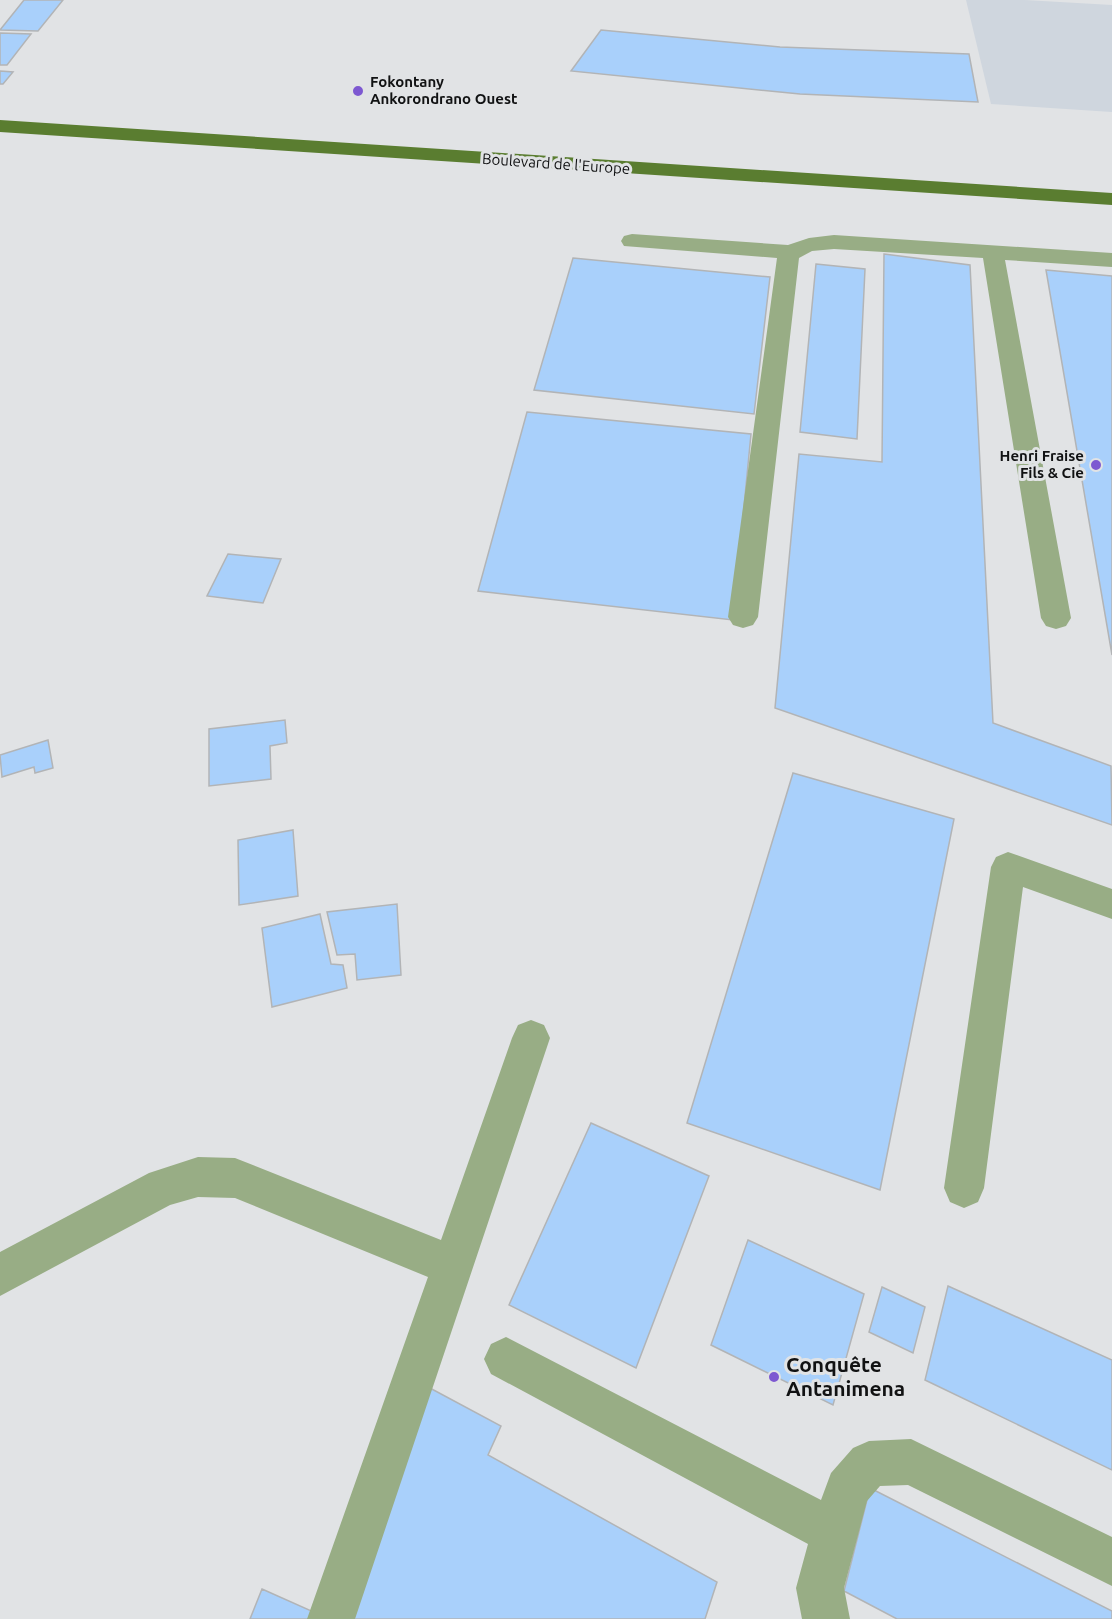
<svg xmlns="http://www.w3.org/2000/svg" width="1112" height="1619" viewBox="0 0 1112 1619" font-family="Ubuntu,sans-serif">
<rect width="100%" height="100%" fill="#e1e3e5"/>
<path fill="#cfd6de" d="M966 0H1025L1112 5V112L991 104Z"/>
<path fill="#a9d0fb" stroke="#b2b4b6" stroke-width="1.5" d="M24 0H63L38 31 0 30Z
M601 30 780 47 969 54 978 102 800 94 571 71Z
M0 33 31 34 7 65H0Z
M0 71 13 72 3 84H0Z
M884 254 970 265 993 723 1111 766 1112 825 775 708 799 454 882 462Z
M573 258 770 277 754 414 534 390Z
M816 264 865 269 857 439 800 432Z
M1046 270 1112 276V655Z
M527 412 751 434 733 620 478 591Z
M228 554 281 559 263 603 207 596Z
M285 720 287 743 270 746 271 779 209 786V729Z
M48 740 53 768 35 773 34 767 2 777 0 755Z
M793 773 954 819 880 1190 687 1123Z
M293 830 298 896 239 905 238 840Z
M397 904 401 975 357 980 355 954 337 955 327 912Z
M320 914 331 964 343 965 347 988 272 1007 262 928Z
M591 1123 709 1176 636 1368 509 1305Z
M748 1240 864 1294 833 1405 711 1345Z
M948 1286 1112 1360V1470L925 1380Z
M882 1287 925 1307 913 1353 869 1332Z
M428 1387 501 1426 488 1455 717 1582 705 1619H347Z
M870 1488 1112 1611V1619H897L844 1591Z
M262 1589 316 1613 313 1619H250Z"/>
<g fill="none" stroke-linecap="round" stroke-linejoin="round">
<path fill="#98ad85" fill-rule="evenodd" d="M632 234 788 245 809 238 834 235 1112 253V267L1005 260 1071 618 1066 626 1056 629 1046 626 1041 618 983 258 834 249 812 251 799 258 758 617 753 625 743 628 733 625 728 617 777 258 624 246 621 241 624 236Z
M1008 852 1112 889V919L1023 887 984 1188 978 1202 964 1208 950 1202 944 1188 991 867 996 857Z
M531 1020 544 1025 550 1038 355 1619H307L428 1277 235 1198 198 1197 170 1205 0 1296V1252L149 1173 198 1157 235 1158 441 1240 512 1038 518 1025Z
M506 1337 821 1500 831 1473 853 1448 869 1441 911 1439 1112 1537V1586L908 1485 880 1486 867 1501 844 1588 850 1619H802L796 1588 808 1544 491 1374 484 1359 491 1344Z"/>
<path fill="#5a7d30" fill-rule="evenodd" d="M0 120 1112 193V205L0 132Z"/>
</g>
<g fill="#7d58d1" stroke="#e1e3e5" stroke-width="2">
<circle cx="358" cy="91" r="6"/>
<circle cx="1096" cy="465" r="6"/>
<circle cx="774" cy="1377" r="6"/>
</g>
<g text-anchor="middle" stroke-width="6" stroke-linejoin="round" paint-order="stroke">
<g font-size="15" font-weight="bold" fill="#111213" stroke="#e1e3e5" text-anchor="start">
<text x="370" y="87">Fokontany<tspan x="370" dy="17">Ankorondrano Ouest</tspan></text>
<text x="1084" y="461" text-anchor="end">Henri Fraise<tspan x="1084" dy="17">Fils &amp; Cie</tspan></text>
</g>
<g font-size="15" fill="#111213" stroke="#e1e3e5">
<text transform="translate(556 164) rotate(4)" y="5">Boulevard de l'Europe</text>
</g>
<g font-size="21" font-weight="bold" fill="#111213" stroke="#e1e3e5" text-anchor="start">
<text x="786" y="1372">Conquête<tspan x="786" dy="24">Antanimena</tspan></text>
</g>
</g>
</svg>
